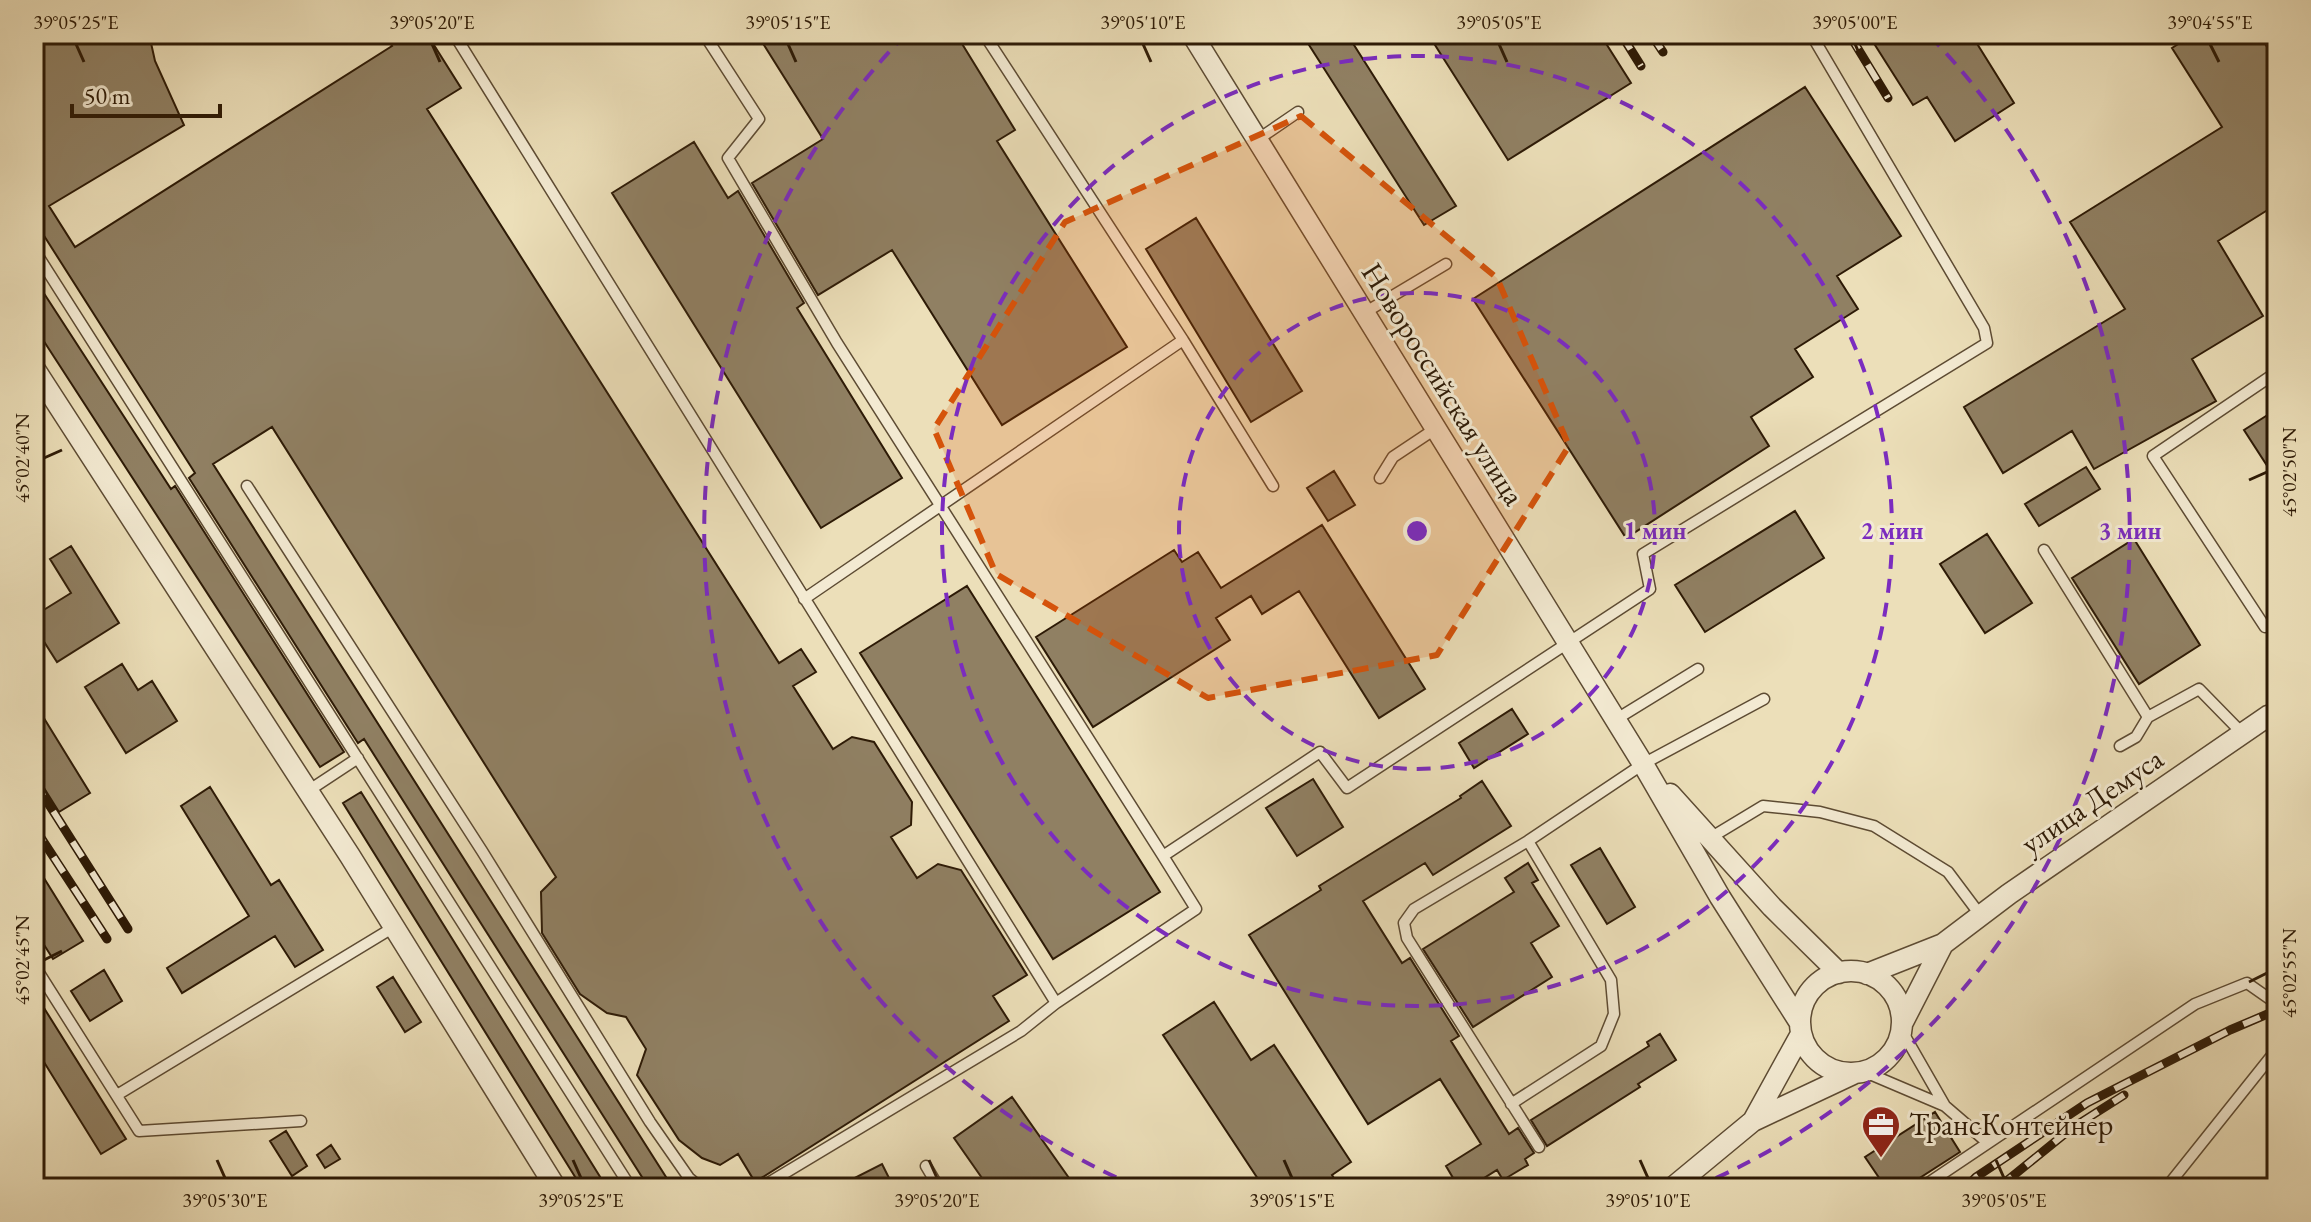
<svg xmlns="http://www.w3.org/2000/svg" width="2311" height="1222" viewBox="0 0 2311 1222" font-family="'EB Garamond',serif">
<rect width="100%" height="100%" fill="#ecdfb9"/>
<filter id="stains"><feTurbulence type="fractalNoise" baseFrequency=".0025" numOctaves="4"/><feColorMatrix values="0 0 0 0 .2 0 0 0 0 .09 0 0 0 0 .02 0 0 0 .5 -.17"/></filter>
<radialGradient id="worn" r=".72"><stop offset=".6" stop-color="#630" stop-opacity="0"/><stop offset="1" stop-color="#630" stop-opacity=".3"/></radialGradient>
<path fill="#908063" stroke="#2d1a06" stroke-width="2" d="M34 34H149L155 61 184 125 49 206 75 247 392 46 384 34H427L461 88 427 109 779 663 801 649 816 672 793 686 833 749 852 737 874 742 912 802 911 825 891 837 917 878 938 864 961 870 1027 975 993 996 1009 1021 755 1182 738 1154 720 1165 702 1158 679 1140 637 1075 646 1049 626 1017 607 1013 580 994 542 933 541 892 556 877 272 427 213 464 673 1188H649L364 739 358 743 189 478 195 473 34 220Z
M757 34H956L1015 130 997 141 1127 347 1002 425 892 250 818 295 752 183 823 139Z
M1302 34H1347L1456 206 1424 225Z
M1428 34H1600L1631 83 1508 160Z
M1868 34H1971L2014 103 1955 141 1927 97 1913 105Z
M2194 34H2259L2277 63V193L2269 198 2274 206 2218 241 2263 316 2192 359 2216 401 2094 469 2072 431 2003 473 1964 407 2125 309 2070 222 2222 127 2172 48Z
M1805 87 1901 236 1837 276 1858 309 1795 349 1813 377 1751 417 1769 446 1626 538 1473 299Z
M694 142 728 198 738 191 804 303 797 308 902 478 821 528 612 193Z
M1196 218 1302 391 1251 422 1146 249Z
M34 278 171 489 175 486 344 752 320 767 34 326Z
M2277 409V481L2244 430Z
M2086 467 2100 489 2039 526 2025 504Z
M1334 471 1355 505 1328 521 1307 488Z
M1795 511 1824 558 1705 632 1675 585Z
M1322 525 1425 689 1379 718 1299 591 1262 614 1251 596 1216 618 1230 640 1093 727 1036 637 1174 550 1182 562 1198 552 1221 588Z
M1987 534 2032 603 1985 633 1940 564Z
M2134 539 2200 645 2139 684 2072 578Z
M71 546 119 623 57 662 34 626V616L71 593 50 559Z
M967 586 1160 892 1053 959 860 653Z
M122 664 138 690 152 681 177 721 126 753 85 687Z
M34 702 90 793 59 812 34 772Z
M1512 709 1528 734 1474 768 1459 743Z
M1313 779 1343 827 1297 856 1266 808Z
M1482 781 1511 826 1433 875 1425 863 1363 901 1402 963 1410 958 1459 1036 1451 1041 1509 1134 1518 1128 1534 1153 1525 1159 1528 1165 1503 1180 1497 1170 1468 1188H1459L1446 1166 1481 1144 1440 1079 1368 1124 1249 935 1321 890 1319 886 1461 798 1460 796Z
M210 787 271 885 279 880 323 950 295 967 275 936 182 993 167 968 249 916 181 806Z
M361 792 607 1188H582L343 803Z
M1600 848 1635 907 1607 924 1571 865Z
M34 862 83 941 53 959 34 929Z
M1528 863 1538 880 1532 883 1559 926 1531 943 1552 977 1473 1027 1423 949 1514 892 1505 878Z
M104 970 122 1001 90 1021 71 991Z
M393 977 421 1022 405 1032 377 987Z
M34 992 126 1139 101 1154 34 1046Z
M1214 1002 1251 1060 1274 1045 1351 1162 1332 1175 1340 1188H1264L1163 1035Z
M1660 1034 1676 1060 1638 1084 1640 1087 1547 1146 1531 1120 1649 1046 1647 1042Z
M1012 1097 1076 1188H989L954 1138Z
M1935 1112 1960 1152 1904 1188H1886L1865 1157Z
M286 1131 307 1166 292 1176 270 1141Z
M331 1145 340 1159 325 1168 317 1155Z
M882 1164 894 1188H835Z"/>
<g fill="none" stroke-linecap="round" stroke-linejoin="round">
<g stroke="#5d4b33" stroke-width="13">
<path id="service" d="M454 34 1056 1003
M704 34 759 119 728 158 837 343 1163 856
M984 34 1183 340 1273 486
M1257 140 1298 112
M38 256 631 1188
M1364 313 1446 264
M2277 372 2153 456 2265 627 2277 619
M1380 478 1393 457 1435 429
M247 486 482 851 650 1122 689 1178 701 1188
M2044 550 2148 717 2136 737 2120 746
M804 599 1183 340
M2148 717 2199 689 2243 734
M1615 720 1698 669
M308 791 358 758
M1710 838 1763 806 1820 812 1874 826 1948 872 1981 916
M34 965 139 1131 301 1121
M1902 1031 1945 1106
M1865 1072 1945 1106 1988 1143
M117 1095 394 927
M1511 1104 1601 1046 1614 1014 1611 980 1528 841
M1539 1147 1407 938 1404 923 1414 909 1528 841 1643 764 1764 699
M926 1166 939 1188
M760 1188 1021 1031 1056 1003 1196 909 1163 856 1320 752 1347 788 1650 589 1643 554 1987 343 1984 328 1811 34
M1921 1188 2195 1004 2247 983 2277 1004
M2166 1188 2277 1049"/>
</g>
<g stroke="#5d4b33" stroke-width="23">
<path id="minor" d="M1192 34 1643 764 1720 897 1800 1023
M34 368 350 856 556 1188
M1670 794 1772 907 1839 973
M1800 1022a51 51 0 1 1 102 0a51 51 0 1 1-102 0Z
M1867 974 1943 944 2009 894 2268 716 2277 713
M1902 1024 1943 944
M1753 1121 1801 1034
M1672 1188 1753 1121 1853 1074"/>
</g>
<use href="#service" stroke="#f3ead2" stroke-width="10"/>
<use href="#minor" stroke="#f3ead2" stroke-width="20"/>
<g stroke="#2d1a06" stroke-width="9">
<path id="rail" d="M1621 34 1641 66
M1651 34 1663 52
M1849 34 1888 98
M34 781 128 929
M34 827 107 939
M1965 1188 1976 1177 2087 1103 2230 1030 2277 1010
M1998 1188 2072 1128 2124 1095"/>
</g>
<use href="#rail" stroke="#f3ead2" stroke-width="6" stroke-dasharray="18" stroke-linecap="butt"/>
</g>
<path fill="#d5530b" fill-opacity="0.2" stroke="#d5530b" stroke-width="6" stroke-dasharray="16 10" stroke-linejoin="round" d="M1301 116 1497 278 1569 446 1437 655 1208 698 996 574 934 429 1065 222Z"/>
<path fill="none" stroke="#2d1a06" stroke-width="3" d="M76 44 84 62M432 44 440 62M788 44 796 62M1143 44 1151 62M1499 44 1507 62M1855 44 1863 62M2210 44 2219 62M44 458 62 450M2249 480 2267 472M44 960 62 951M2249 982 2267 973M217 1160 225 1178M573 1160 581 1178M929 1160 937 1178M1284 1160 1292 1178M1640 1160 1648 1178M1996 1160 2004 1178"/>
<g fill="none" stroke="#7b2cbf" stroke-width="4" stroke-dasharray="14 10">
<circle cx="1417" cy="531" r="238"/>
<circle cx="1417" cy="531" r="475"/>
<path d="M1138 1187A713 713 0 0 1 904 36M1930 36A713 713 0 0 1 1696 1187"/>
</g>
<defs>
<g id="office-pin" transform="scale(2)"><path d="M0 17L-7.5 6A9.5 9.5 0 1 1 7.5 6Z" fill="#8f2418" stroke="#f3ead2"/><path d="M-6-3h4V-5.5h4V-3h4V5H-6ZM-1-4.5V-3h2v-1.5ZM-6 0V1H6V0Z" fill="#fff"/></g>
</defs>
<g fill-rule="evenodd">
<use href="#office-pin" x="1881" y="1125"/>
</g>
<g text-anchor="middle" stroke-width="6" stroke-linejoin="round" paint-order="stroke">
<g font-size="30" fill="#2d1a06" stroke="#f3ead2">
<text transform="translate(1443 384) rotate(58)" y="10">Новороссийская улица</text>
<text transform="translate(2092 801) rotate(-34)" y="10">улица Демуса</text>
</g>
<g font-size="30" fill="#2d1a06" stroke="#f3ead2" text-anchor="start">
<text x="1909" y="1135">ТрансКонтейнер</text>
</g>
</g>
<circle cx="1417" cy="531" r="12" fill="#7b2cbf" stroke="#f3ead2" stroke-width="4"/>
<g font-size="24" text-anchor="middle" font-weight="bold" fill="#7b2cbf" stroke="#f3ead2" stroke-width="6" stroke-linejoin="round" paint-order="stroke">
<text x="1655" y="539">1 мин</text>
<text x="1892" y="539">2 мин</text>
<text x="2130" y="539">3 мин</text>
</g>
<rect width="2311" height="1222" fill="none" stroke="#ecdfb9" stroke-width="88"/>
<path d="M72 104v12h148v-12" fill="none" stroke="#2d1a06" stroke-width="4"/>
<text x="84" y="104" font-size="24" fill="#2d1a06" stroke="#f3ead2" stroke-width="6" paint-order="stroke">50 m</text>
<rect x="44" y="44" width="2223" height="1134" fill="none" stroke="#2d1a06" stroke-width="3"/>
<g font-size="20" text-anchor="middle" fill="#2d1a06">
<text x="76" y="29">39°05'25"E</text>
<text x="432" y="29">39°05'20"E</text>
<text x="788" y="29">39°05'15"E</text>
<text x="1143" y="29">39°05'10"E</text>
<text x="1499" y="29">39°05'05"E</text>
<text x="1855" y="29">39°05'00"E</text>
<text x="2210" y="29">39°04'55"E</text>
<text transform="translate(22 458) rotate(-90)" y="7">45°02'40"N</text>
<text transform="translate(2289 472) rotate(-90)" y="7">45°02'50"N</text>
<text transform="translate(22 960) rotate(-90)" y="7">45°02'45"N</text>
<text transform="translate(2289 973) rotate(-90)" y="7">45°02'55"N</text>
<text x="225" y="1207">39°05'30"E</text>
<text x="581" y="1207">39°05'25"E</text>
<text x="937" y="1207">39°05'20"E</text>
<text x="1292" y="1207">39°05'15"E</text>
<text x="1648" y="1207">39°05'10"E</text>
<text x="2004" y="1207">39°05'05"E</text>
</g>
<rect width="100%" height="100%" filter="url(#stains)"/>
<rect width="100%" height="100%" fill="url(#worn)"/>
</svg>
